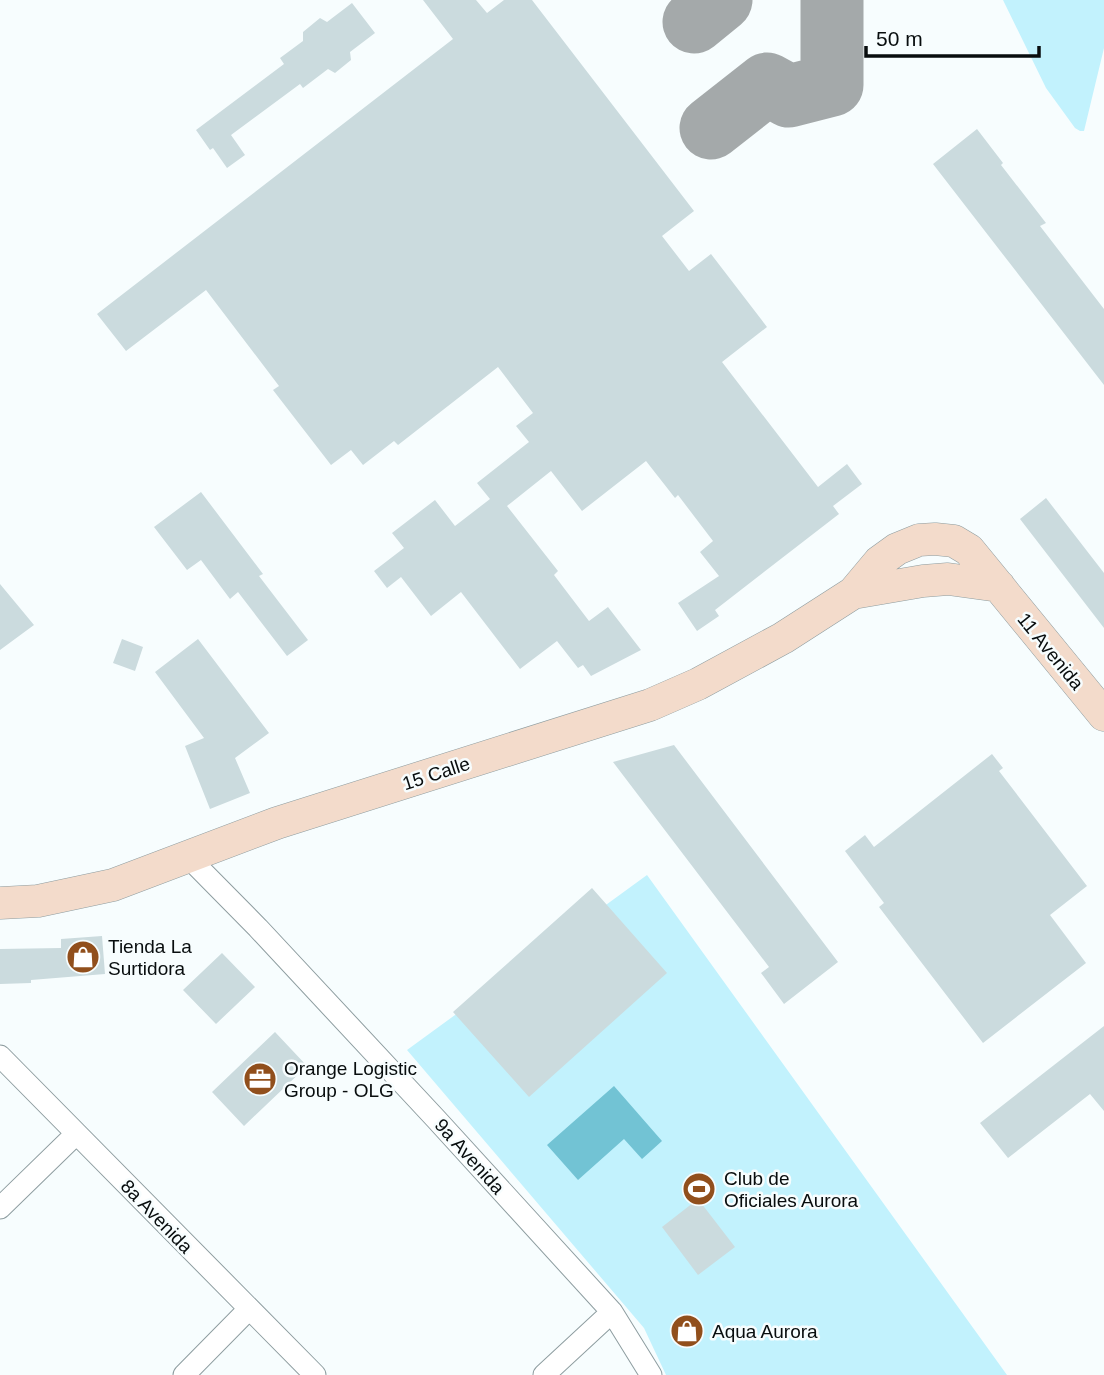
<svg xmlns="http://www.w3.org/2000/svg" width="1104" height="1375" font-family="Arial,sans-serif">
	<rect width="100%" height="100%" fill="#f7fdfe"/>
	<path fill="#c2f2fd" d="M1003 0H1104V48L1084 131H1080L1075 128 1046 88Z
		M647 875 1007 1375H666L644 1328 407 1050Z"/>
	<path fill="#72c3d4" d="M614 1086 662 1141 642 1159 624 1139 578 1180 547 1145Z"/>
	<g fill="none" stroke-linecap="round" stroke-linejoin="round">
		<path stroke="#a4a9aa" stroke-width="63" d="M694 22 721 0
			M711 128 767 84 789 96 832 85V0"/>
	</g>
	<path fill="#cbdbde" d="M423 0H476L487 13 504 0H532L694 211 662 236 689 271 711 254 767 327 722 362 818 487 847 464 862 484 833 506 839 514 715 610 719 616 697 631 678 603 719 576 700 552 713 541 678 495 675 498 646 461 582 511 551 471 507 506 558 571 554 575 589 621 608 607 641 650 591 676 583 665 578 668 557 641 520 669 461 592 431 616 401 577 387 588 374 571 404 548 392 533 435 500 455 526 490 499 477 483 529 442 516 426 533 413 498 367 398 445 394 441 363 465 351 450 331 465 273 390 279 386 206 290 126 351 97 314 453 39Z
		M352 3 375 33 350 52 351 60 335 73 328 69 303 88 300 84 231 135 245 155 227 168 213 148 210 150 196 130 284 64 280 58 303 41V32L320 18 327 22Z
		M977 129 1003 163 1001 165 1046 223 1040 226 1104 309V385L933 164Z
		M201 492 263 574 259 576 308 640 287 656 238 592 230 599 201 560 187 570 154 527Z
		M1046 498 1104 573V628L1020 519Z
		M0 584 34 625 0 650Z
		M122 639 143 647 135 671 113 663Z
		M198 639 269 733 235 758 250 793 210 809 185 746 204 738 155 672Z
		M674 745 838 962 784 1004 761 973 769 967 613 762Z
		M992 754 1003 768 999 771 1087 886 1050 915 1086 963 983 1043 879 907 884 903 845 851 865 835 874 847Z
		M592 888 667 973 529 1097 453 1012Z
		M102 936 105 974 31 980V983L0 984V949L61 948V939Z
		M222 953 255 987 216 1024 183 990Z
		M1104 1026V1111L1090 1094 1008 1158 980 1123Z
		M275 1032 307 1066 244 1126 212 1092Z
		M698 1199 735 1247 698 1275 662 1227Z"/>
	<g fill="none" stroke-linecap="round" stroke-linejoin="round">
		<defs>
			<path id="minor" d="M188 857 258 928 436 1119 612 1312 651 1375
				M0 1056 315 1375
				M0 1208 76 1134
				M184 1375 249 1309
				M544 1375 612 1312"/>
			<path id="secondary" d="M853 593 923 581 948 579 999 586
				M0 903 38 901 113 885 277 823 650 705 698 684 783 638 853 593 879 562 897 549 919 540 935 539 954 541 969 550 1104 715"/>
		</defs>
		<use href="#minor" stroke="#8e9da0" stroke-width="23"/>
		<use href="#secondary" stroke="#8e9da0" stroke-width="33"/>
		<use href="#minor" stroke="#fff" stroke-width="21"/>
		<use href="#secondary" stroke="#f3dbcb" stroke-width="32"/>
	</g>
	<defs>
		<symbol id="shop-disc" viewBox="-11 -11 22 22"><circle r="9.5" fill="#914f1c" stroke="#f7fdfe"/><path d="M-5-2.5h2.3a2.7 3.5 0 0 1 5.4 0H5L5.5 6h-11ZM-1.5-2.5h3a1.5 2.3 0 0 0-3 0Z" fill="#fff"/></symbol>
		<symbol id="office-disc" viewBox="-11 -11 22 22"><circle r="9.5" fill="#914f1c" stroke="#f7fdfe"/><path d="M-6-3h4V-5.5h4V-3h4V5H-6ZM-1-4.5V-3h2v-1.5ZM-6 0V1H6V0Z" fill="#fff"/></symbol>
		<symbol id="stadium-disc" viewBox="-11 -11 22 22"><circle r="9.5" fill="#914f1c" stroke="#f7fdfe"/><path d="M0-5a6.5 5 0 1 0 0 10a6.5 5 0 1 0 0-10ZM-3.5-1.8h7v3.6h-7Z" fill="#fff"/></symbol>
	</defs>
	<g fill-rule="evenodd">
		<use href="#shop-disc" x="64" y="938" width="38" height="38"/>
		<use href="#office-disc" x="241" y="1060" width="38" height="38"/>
		<use href="#stadium-disc" x="680" y="1170" width="38" height="38"/>
		<use href="#shop-disc" x="668" y="1312" width="38" height="38"/>
	</g>
	<g text-anchor="middle" stroke-width="5" stroke-linejoin="round" paint-order="stroke">
		<g font-size="19" fill="#080d0e" stroke="#f7fdfe">
			<text transform="translate(1051 651) rotate(51)" y="7">11 Avenida</text>
			<text transform="translate(436 773) rotate(-18)" y="7">15 Calle</text>
			<text transform="translate(470 1156) rotate(48)" y="7">9a Avenida</text>
			<text transform="translate(157 1216) rotate(46)" y="7">8a Avenida</text>
		</g>
		<g font-size="19" fill="#080d0e" stroke="#f7fdfe" text-anchor="start">
			<text x="108" y="953">Tienda La<tspan x="108" dy="22">Surtidora</tspan></text>
			<text x="284" y="1075">Orange Logistic<tspan x="284" dy="22">Group - OLG</tspan></text>
			<text x="724" y="1185">Club de<tspan x="724" dy="22">Oficiales Aurora</tspan></text>
			<text x="712" y="1338">Aqua Aurora</text>
		</g>
	</g>
	<path d="M866 46v10h173v-10" fill="none" stroke="#080d0e" stroke-width="3.5"/>
	<text x="876" y="46" font-size="21" fill="#080d0e" stroke="#f7fdfe" stroke-width="5" paint-order="stroke">50 m</text>
</svg>
